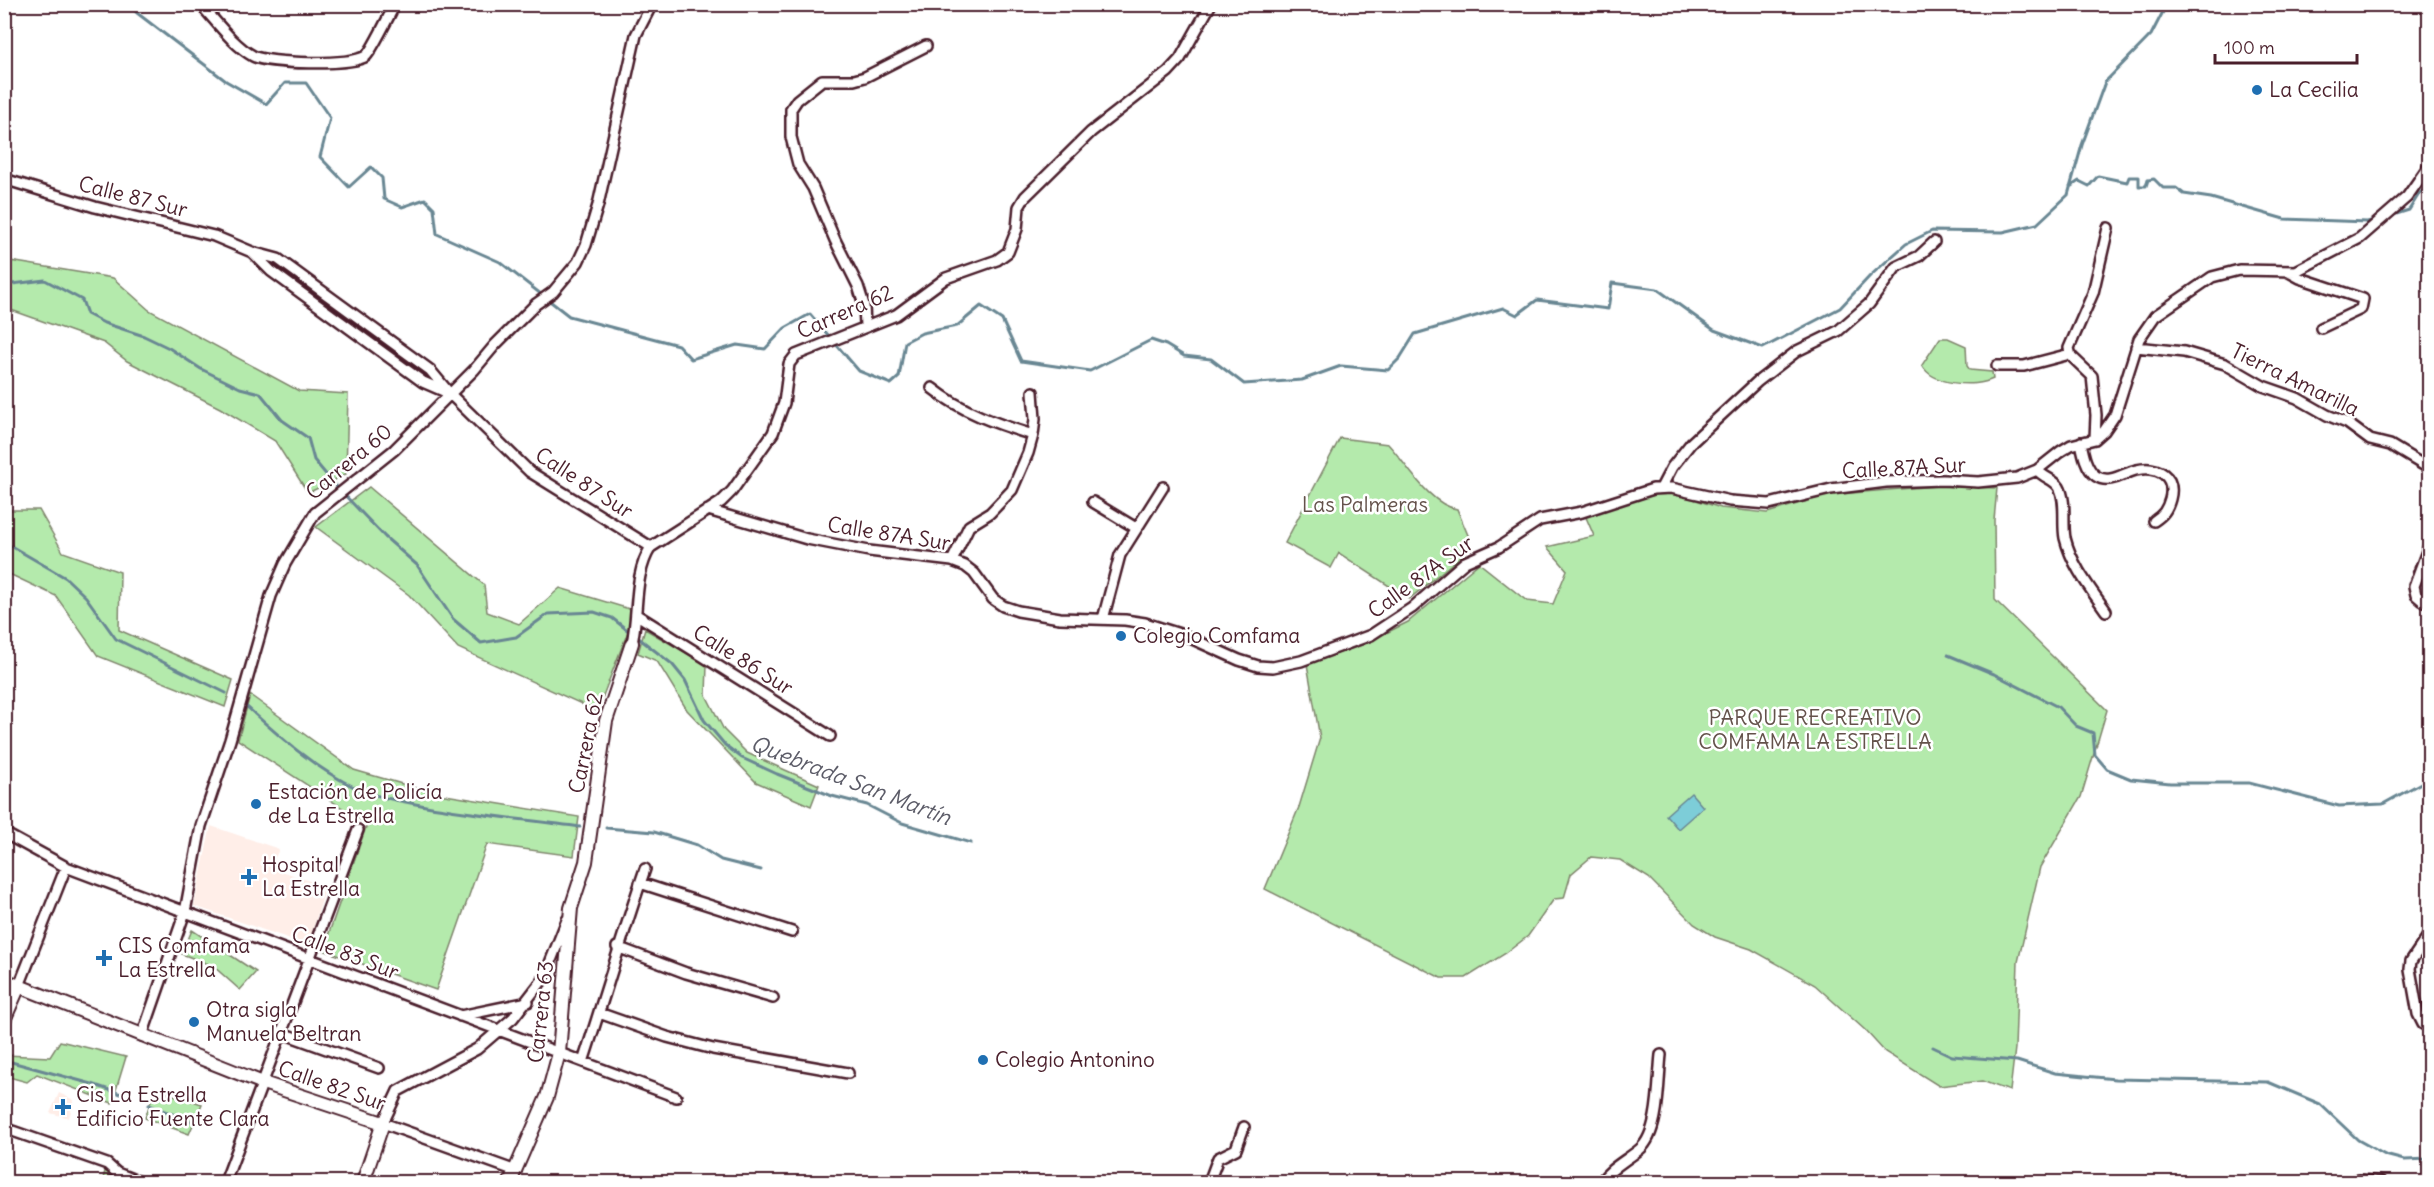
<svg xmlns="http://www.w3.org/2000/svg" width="2434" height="1187" font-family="Delius,sans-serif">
	<rect width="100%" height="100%" fill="#fff"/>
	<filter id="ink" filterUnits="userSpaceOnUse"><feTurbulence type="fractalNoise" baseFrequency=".0167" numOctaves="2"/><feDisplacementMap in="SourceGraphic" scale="12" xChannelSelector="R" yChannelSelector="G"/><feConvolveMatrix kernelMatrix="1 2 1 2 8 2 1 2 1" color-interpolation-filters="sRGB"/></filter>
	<g filter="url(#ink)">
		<path fill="#ffeee8" d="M211 826 279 849 271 867 326 887 308 945 194 906Z
			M59 1093 74 1100 69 1118 50 1113Z"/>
		<path fill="#b4eaac" stroke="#7f846c" stroke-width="1.5" d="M4 260 113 278 149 310 299 391 348 394 346 474 308 493 275 441 220 408 127 361 104 343 14 311 5 310Z
			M1940 338H1948L1966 346 1967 366 1970 370 1992 372 1993 379C1975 388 1932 385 1922 365Z
			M1340 438 1388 444C1406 463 1429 505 1457 509L1470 540 1461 545 1466 552 1409 599 1339 553 1331 568 1285 543Z
			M1936 486 1997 488 1994 520 1995 600 2107 710 2081 797 2040 867 2018 962 2015 1048 2010 1091 1982 1081 1939 1086 1885 1052 1865 1030 1815 985 1751 949 1715 937 1694 924 1649 878 1620 860 1591 857 1571 874 1564 898 1554 899 1528 936 1506 953 1466 978H1441L1265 889 1299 807 1320 738 1307 664 1362 645 1408 622 1479 563 1527 601 1553 604 1567 570 1547 547 1594 536 1585 515 1668 491 1721 508 1767 513 1828 495Z
			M369 487 484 585 487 612 519 624 560 588 636 611 597 711 458 648 409 595 316 527Z
			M5 510H39L63 552 120 572 119 630 233 680 225 707 98 656 56 596 5 572Z
			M645 629 707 665 706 695 724 730 747 753 819 785 811 806 756 782 687 710 657 661 638 653Z
			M250 695 354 770 433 793 579 817 574 856 487 844 436 990 323 950 367 824 238 740Z
			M192 930 256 972 240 990 213 966 182 954Z
			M60 1041 126 1057 112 1103 37 1074 27 1082 5 1076V1055L50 1057Z
			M155 1089 202 1104 189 1134 145 1118Z
			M107 1164 140 1182H102Z"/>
		<path fill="#7dcdd8" stroke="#698793" stroke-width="1.5" d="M1691 793 1703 807 1678 829 1666 815Z"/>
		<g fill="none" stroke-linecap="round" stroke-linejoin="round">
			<path stroke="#698793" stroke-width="3" d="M129 4 137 13 226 81 266 104 285 83H306L330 118 320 157 349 187 371 167 382 178 384 199 402 207 425 199 434 208 437 234 500 262 569 316 678 345 691 359 737 345 765 349 785 328 810 314 859 371 891 384 899 377 905 342 922 333 957 326 981 306 1002 320 1021 361 1090 371 1151 340 1166 345 1184 356 1211 359 1244 384 1302 380 1341 366 1388 370 1400 358 1415 334 1503 308 1517 315 1537 300 1608 309 1612 283 1657 289 1714 330 1763 348 1840 308 1870 276 1906 244 1932 231 2003 232 2037 224 2068 195 2082 145 2105 82 2151 35 2167 4
				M2070 187 2079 181 2089 186 2098 176 2127 182 2129 177H2139V186H2146L2148 180 2154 179 2163 188H2176L2184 194 2211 198 2284 219 2367 222 2375 220
				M2390 216 2409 210 2419 194 2430 185
				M4 285 45 280 82 300 87 314 104 323 144 336 169 348 201 369 240 388 260 393 282 420 308 438 314 460 334 484 385 537 417 565 453 619 481 643 516 637 548 614 594 612 612 618 631 633
				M4 542 66 578 86 597 116 639 226 693
				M636 636 672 664 685 680 704 720 725 745 742 758 777 774 832 796 867 805 902 823 971 843
				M1948 655 1994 674 2058 707 2076 726 2093 733 2095 755 2107 769 2131 779 2170 783H2249L2339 806 2383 804 2430 778
				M246 706C280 737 314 768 356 788 378 798 402 801 426 806 477 815 529 820 580 827
				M606 828 654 832 697 845 721 860 761 870
				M1933 1047 1952 1056 2017 1061 2055 1073 2115 1079 2268 1082 2320 1104 2358 1140 2385 1155 2404 1160 2430 1159
				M4 1060 92 1084 121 1094
				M149 1105 190 1121"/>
			<defs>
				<path id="minor" d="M200 4C216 21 233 45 253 56 268 64 352 66 366 56 371 52 390 14 395 4
					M4 179 95 207 214 236 252 252 278 259 430 370 450 394 530 472 651 547
					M253 253 271 271 423 382 446 392
					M2289 272 2300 278 2363 299 2361 309 2321 328
					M865 326 864 305 858 286 835 240 813 188 798 164 791 137V109L797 100 822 80H854L865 77 926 46
					M2136 347 2184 352 2225 364 2263 386 2297 398 2327 415 2347 423 2370 440 2390 445 2430 469
					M1997 366H2024L2070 354
					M932 388C962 412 997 424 1033 435
					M2095 439 2096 415 2092 376 2071 356 2069 348 2093 293 2108 228
					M2081 442C2083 453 2086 469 2096 476 2109 485 2124 473 2136 470 2158 465 2176 476 2170 499 2167 510 2163 515 2154 521
					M2037 470C2044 478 2054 479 2059 487 2067 501 2062 523 2065 538 2072 566 2090 588 2106 611
					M1661 488 1672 467 1691 443 1757 382 1797 351 1838 331 1869 304 1896 267 1919 256 1934 242
					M1093 502 1136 528
					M708 510 807 539 869 551 952 561 965 566 974 573 993 599 1003 606 1018 611 1060 618 1125 620 1145 623 1186 636 1239 660 1258 666 1273 667 1301 661 1371 635 1412 608 1465 562 1499 547 1540 520 1582 512 1653 489 1671 488 1730 501 1769 504 1831 489 1886 482 1943 480 1978 482 2017 478 2037 470 2061 451 2071 445 2095 439 2104 431 2115 415 2139 339 2155 316 2212 277 2239 270 2296 271 2360 238 2407 197 2430 164
					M2430 543 2414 586 2416 595 2423 601 2430 600
					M952 561 969 526 990 513 1012 490 1028 453 1033 435 1035 419 1033 392
					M637 615 830 736
					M1103 619 1120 555 1163 487
					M632 643C639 612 633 575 651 547L721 502 732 491 773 433 784 403 789 364 796 355 896 315 946 278 997 260 1008 252 1017 229 1019 207 1025 197 1091 132 1168 72 1180 59 1211 4
					M4 833 66 867 676 1097
					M640 883 792 932
					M2430 933 2411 961 2410 969 2418 1014 2423 1024 2430 1027
					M617 947 686 973 773 998
					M19 986 66 867
					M599 1013 667 1037 713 1049 848 1073
					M460 1016 528 1002
					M282 1033 379 1068
					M142 1036 185 912 201 826 230 740 271 596 285 564 315 513 394 450 474 370 495 345 536 304 553 292 578 262 586 245 598 205 636 35 652 4
					M583 1062C604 998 623 933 645 869
					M4 1128 107 1164 117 1173 140 1182
					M516 1171 383 1123 398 1091 477 1049 513 1018 544 978 567 920
					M225 1182 358 830
					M1209 1182 1218 1158 1236 1149 1244 1127
					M1601 1182C1610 1168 1627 1160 1640 1149 1660 1132 1658 1080 1661 1055
					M2347 1182 2360 1180 2381 1182"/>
				<path id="tertiary" d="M4 980 263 1083 383 1123 363 1182
					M4 1020 19 986
					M510 1182 547 1097 559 1053 571 908 586 862 606 721 632 643"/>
			</defs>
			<use href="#minor" stroke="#4a1f2b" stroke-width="14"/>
			<use href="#tertiary" stroke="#4a1f2b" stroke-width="16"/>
			<use href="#minor" stroke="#fff" stroke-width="9"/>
			<use href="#tertiary" stroke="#fff" stroke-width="12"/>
		</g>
	</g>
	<g fill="#1f6fb2" stroke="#fff" stroke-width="2">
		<circle cx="2257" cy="90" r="6"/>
		<circle cx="1121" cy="636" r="6"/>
		<circle cx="256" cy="804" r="6"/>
		<path d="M246 868h6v6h6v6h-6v6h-6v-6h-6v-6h6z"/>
		<path d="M101 949h6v6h6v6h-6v6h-6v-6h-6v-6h6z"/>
		<circle cx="194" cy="1022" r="6"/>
		<circle cx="983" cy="1060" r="6"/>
		<path d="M60 1098h6v6h6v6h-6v6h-6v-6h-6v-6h6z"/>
	</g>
	<g text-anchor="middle" stroke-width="5" stroke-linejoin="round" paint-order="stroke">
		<g font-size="21" fill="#4a1f2b" stroke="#fff" text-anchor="start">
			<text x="2269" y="97">La Cecilia</text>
			<text x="1133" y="643">Colegio Comfama</text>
			<text x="268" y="799">Estación de Policía<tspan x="268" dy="24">de La Estrella</tspan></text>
			<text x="262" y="872">Hospital<tspan x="262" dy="24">La Estrella</tspan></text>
			<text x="118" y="953">CIS Comfama<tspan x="118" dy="24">La Estrella</tspan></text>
			<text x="206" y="1017">Otra sigla<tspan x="206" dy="24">Manuela Beltran</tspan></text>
			<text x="995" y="1067">Colegio Antonino</text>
			<text x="76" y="1102">Cis La Estrella<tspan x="76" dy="24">Edificio Fuente Clara</tspan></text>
		</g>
		<g font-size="21" fill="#4a1f2b" stroke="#fff">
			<text transform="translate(133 197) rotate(14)" y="7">Calle 87 Sur</text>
			<text transform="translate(845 312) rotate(-24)" y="7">Carrera 62</text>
			<text transform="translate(2295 380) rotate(26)" y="7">Tierra Amarilla</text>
			<text transform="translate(349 462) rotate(-40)" y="7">Carrera 60</text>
			<text transform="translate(1904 468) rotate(-3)" y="7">Calle 87A Sur</text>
			<text transform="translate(584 483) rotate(33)" y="7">Calle 87 Sur</text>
			<text transform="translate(889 534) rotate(9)" y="7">Calle 87A Sur</text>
			<text transform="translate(1421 577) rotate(-36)" y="7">Calle 87A Sur</text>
			<text transform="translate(743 660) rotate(32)" y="7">Calle 86 Sur</text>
			<text transform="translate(586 743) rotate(-79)" y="7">Carrera 62</text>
			<text transform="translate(345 953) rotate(21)" y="7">Calle 83 Sur</text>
			<text transform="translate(541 1012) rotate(-84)" y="7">Carrera 63</text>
			<text transform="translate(332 1086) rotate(19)" y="7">Calle 82 Sur</text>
		</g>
		<g font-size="21" fill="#64524b" stroke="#fff">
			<text x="1365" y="512">Las Palmeras</text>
			<text x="1815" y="725">PARQUE RECREATIVO<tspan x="1815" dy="24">COMFAMA LA ESTRELLA</tspan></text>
		</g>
		<g font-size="22" font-style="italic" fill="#5c5c68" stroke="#fff">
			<text transform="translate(851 780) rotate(21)" y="8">Quebrada San Martín</text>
		</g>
	</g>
	<rect width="2434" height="1187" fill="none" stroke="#fff" stroke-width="24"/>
	<rect x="12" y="12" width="2410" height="1163" fill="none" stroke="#4a1f2b" stroke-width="2" filter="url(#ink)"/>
	<path d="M2215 54v9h142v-9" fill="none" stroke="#4a1f2b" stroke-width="3"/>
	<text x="2224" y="54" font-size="18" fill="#4a1f2b" stroke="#ffffff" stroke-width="4.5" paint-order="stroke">100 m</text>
</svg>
